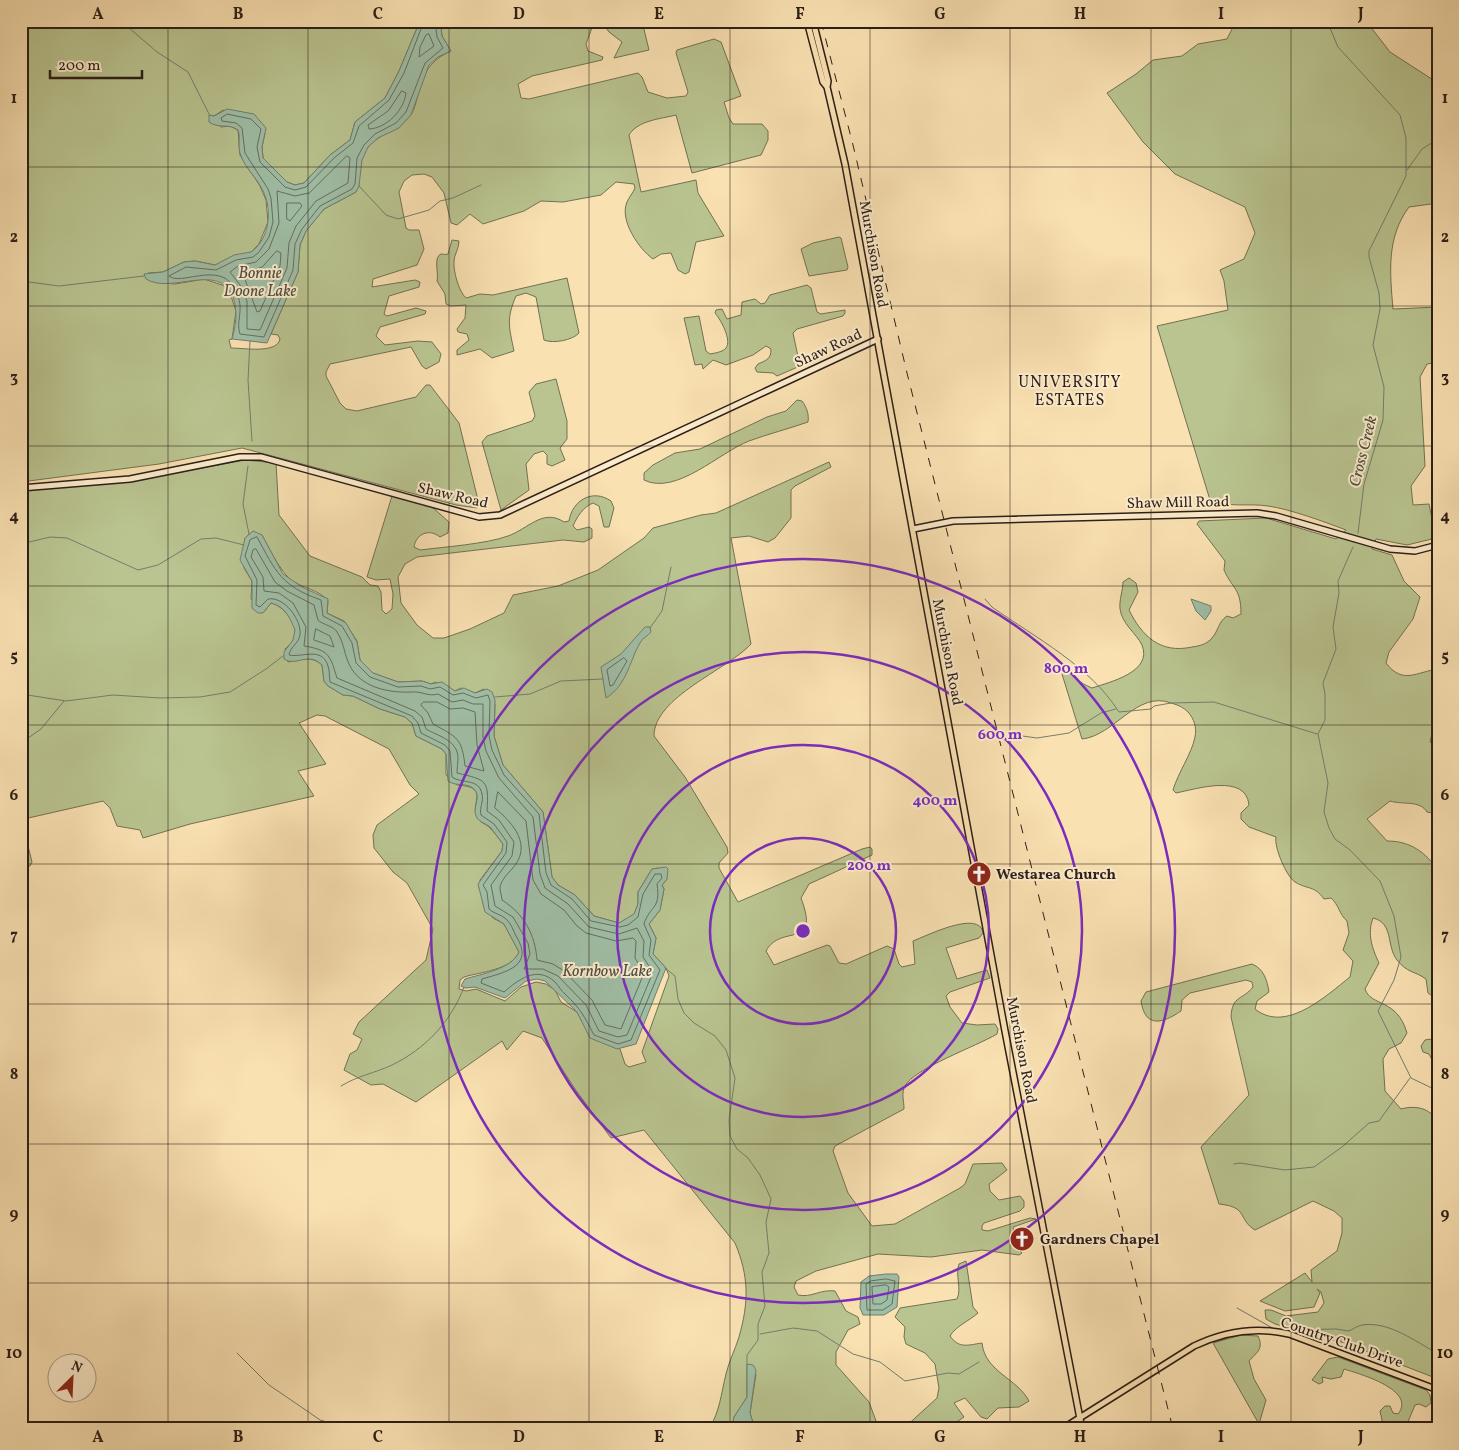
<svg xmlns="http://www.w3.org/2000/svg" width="1459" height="1450" font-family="Vollkorn,serif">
	<rect width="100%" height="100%" fill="#fae1b2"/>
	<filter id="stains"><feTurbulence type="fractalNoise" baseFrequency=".004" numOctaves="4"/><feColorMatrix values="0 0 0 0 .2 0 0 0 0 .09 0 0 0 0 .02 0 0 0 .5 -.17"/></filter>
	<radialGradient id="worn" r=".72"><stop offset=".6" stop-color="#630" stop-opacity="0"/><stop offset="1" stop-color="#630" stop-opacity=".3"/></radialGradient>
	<path fill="#b9c490" stroke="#727154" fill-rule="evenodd" d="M21 21H420L399 71 385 98 355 122 350 140 330 155 304 183 295 185 287 182 263 158 262 147 265 133 223 110 214 116 209 115 221 127 230 126 238 130 240 155 260 186 266 200 268 222 259 244 251 252 215 265 195 261 184 262 163 272 148 273 156 282 175 284 204 279 228 287 236 311 232 339 229 340 231 348C244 348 277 354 280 339L278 335 271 334 298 272 300 245 306 231 324 209 356 192C359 179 358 163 365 151 376 134 398 131 410 116 415 109 416 102 418 94 423 72 431 60 451 51L442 36 440 21H642L649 50 614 58 622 42 609 32 604 25 597 23 593 25 586 44 588 51 603 57 602 60 532 76 518 84 521 98 529 99 638 73 642 77 648 92 667 98 686 96 688 92 676 53 677 50 714 39 721 42 741 96 724 102 729 118 733 124H762L768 131V140L761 155 692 173 676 115C661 119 638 120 629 135L641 192 696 180 698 193 724 236 696 242 689 272 685 274 678 270 671 253 661 254 653 259C639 249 619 220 627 202 629 197 633 193 635 188L634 184 616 182 601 195 563 202 541 201 524 211 483 224 470 214 457 225 451 223 444 193 432 177 424 174 412 175 404 181 399 192 406 228 409 230H419L424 249 417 265 373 279 372 287 415 280 420 282 419 287 389 296 384 314 387 316 416 308 426 311 425 314 380 327 376 336 385 345 418 341 432 342 441 354 439 362 426 369 422 366 411 347 330 364 326 372V376L340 403 346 409 357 411 416 397 426 385H430L459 423 479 504 477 508 456 505 242 448 159 464 21 482Z
		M1236 21H1366L1390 52 1438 83V203L1409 207C1386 238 1390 273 1393 309L1438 307V344L1435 348 1438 350V362L1427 364 1420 377 1425 466 1411 486 1413 505 1429 504 1436 538 1407 545 1376 539 1372 549 1392 555 1404 581 1420 597 1413 619 1389 652 1386 663C1403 685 1416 672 1438 669V729L1432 734 1430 742 1438 750V814L1427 812C1420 800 1403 805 1390 801L1367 819 1387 841C1410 841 1426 852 1438 871V1000L1428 993 1426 979C1415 971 1407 973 1397 960 1386 946 1394 923 1373 918 1367 934 1372 948 1379 963L1365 989C1371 1007 1397 998 1407 1033L1401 1043 1389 1049 1383 1059 1385 1091 1401 1109C1416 1105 1429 1108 1438 1121V1379L1345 1343 1275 1324 1266 1319 1265 1310H1271L1286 1316 1318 1312 1324 1303 1321 1292 1317 1289 1320 1293 1314 1307 1285 1311 1260 1301 1305 1273 1312 1282 1311 1270 1337 1251 1342 1233V1218L1334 1211 1313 1201 1255 1230C1237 1219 1249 1207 1219 1204L1201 1147 1249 1095 1231 1017C1232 995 1243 1000 1253 987L1252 982 1246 980 1190 993 1182 1000 1181 1011C1162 1024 1145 1028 1141 1001L1146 992 1252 964C1264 969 1267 980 1269 992L1257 1001 1255 1009C1286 1034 1327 995 1350 977L1353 961 1343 950 1349 933 1347 921C1339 914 1339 905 1331 898L1324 899C1314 885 1308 890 1295 882 1286 876 1274 847 1276 837L1249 827 1241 819V813L1249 805C1246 773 1196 789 1176 793L1173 790C1178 773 1192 753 1195 737 1197 727 1194 719 1188 712 1183 707 1178 705 1171 703 1137 690 1114 736 1082 739L1062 674 1065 666C1072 677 1080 683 1092 688 1110 682 1153 672 1142 645 1136 633 1122 624 1120 609 1119 600 1123 590 1123 582L1129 578 1136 583 1138 592 1129 610C1142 636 1160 654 1192 647 1200 646 1207 644 1212 638 1219 630 1218 622 1227 616L1233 618 1241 614C1241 588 1233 590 1224 570L1225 561 1197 524 1199 521 1266 518 1336 539 1346 530C1325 522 1290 509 1268 506 1249 503 1228 508 1210 500L1157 326 1228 310 1224 281 1220 270 1244 259 1255 233 1245 207 1175 174 1143 142 1107 93 1136 74 1153 60 1182 56 1198 44 1227 39Z
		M839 237 841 238 848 267 847 270 809 276 801 249 813 243Z
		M452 240 459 241C459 249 454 255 454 261 453 271 459 292 466 298L480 294 493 295 567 278 579 333C573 340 553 344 544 340L536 297 526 293 516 296C506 319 509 327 514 351L492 358 480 349 457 355V350L469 340 467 334 458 332 457 329 465 318 466 305 451 306 446 304 445 294 437 281C439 274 433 257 441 254 443 254 446 255 448 254Z
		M807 285 811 288 817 312 821 314 845 310V313L843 316 797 329 793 333 800 366 777 376 773 373 757 372 755 368 758 364C767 360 771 359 771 349L766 346 753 355 726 365 713 360 703 369 702 364 695 365 684 318 699 316 706 351 710 354C715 353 723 352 726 348 732 340 721 320 715 313L716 310 722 309 727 319 741 315 742 302 755 299 761 304 765 303 770 295Z
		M556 379 567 421V439L560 448 565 460 552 466 547 464V455L543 451 534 454 526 464 529 490 501 510 482 442 487 436 532 421 535 416 529 392 536 384Z
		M797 400 802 401C807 408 809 414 808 422 788 429 768 434 749 441 720 452 676 496 644 480V473L653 465 675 453 700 449 767 417 786 411Z
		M245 460 276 463 279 515 310 556 362 577 370 585 378 586 381 592 382 610 386 614 392 609 393 594 390 579 376 580 367 577 392 496 431 506 449 522 448 533 440 537C429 528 416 534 414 547L420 550C444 547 486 544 508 536 528 529 543 508 564 522L569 521C572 501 592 488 611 501L614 508 609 527H604L599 506 593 503C583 507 577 517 573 526L577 530 589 527 592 529V538L584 542 563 540 417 557 405 564 398 577 401 603 417 625 433 638H444L470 629 504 613 513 595 558 586 598 570 644 538 653 528 701 515 716 513 829 462 831 467 795 486 791 490V518L775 538 768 542 749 536 731 538 751 644C727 670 654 697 654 736L685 777 727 847 728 853 719 863V868L738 902 862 849 870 847 872 849V855L809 884 801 898C821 951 781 923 766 951L774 965 827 945 830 946 839 963 846 964 887 946 894 949 899 964 902 967 915 964 913 941C926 936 980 909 983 933L979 938 946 948 957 979 987 970 990 978 950 992 946 996 950 1007 962 1023 977 1025 995 1024 998 1029 997 1034C977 1046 913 1069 905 1086 901 1094 904 1100 904 1109L835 1146 833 1151 848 1193 872 1226 895 1224 960 1188 965 1184 973 1164 1002 1163 1007 1170 989 1184 990 1191 999 1200 1020 1196 1024 1201V1207L1020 1211 984 1223 982 1226V1230L988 1231 1030 1218 1036 1219 1013 1227 1017 1247 1022 1253 1019 1255 982 1250 931 1257 878 1254 816 1271 796 1281 794 1287 798 1295C812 1298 820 1289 835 1291L846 1311 858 1317 860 1324 848 1330 836 1352V1365L869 1402 879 1429H755L750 1413 756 1374 747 1364V1397L734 1417 732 1429H709C720 1411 721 1394 726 1374 729 1361 735 1350 739 1337 749 1302 749 1276 735 1243L644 1130 611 1138 575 1089 542 1038 523 1031 507 1050 502 1041 416 1102 383 1084 371 1085 344 1070 350 1054 357 1050 362 1039 353 1034 359 1022 426 960 433 929 407 883 393 872 374 848 373 835 377 825 419 794 410 785 389 749 325 716 317 715 299 723 326 764 298 771 314 796 190 824 143 838 140 830 117 826 110 808 103 801 24 819 23 826 32 862 30 866 21 868V491L132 481ZM249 534 262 535C268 547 281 572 291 580 302 588 320 590 328 601L327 613 344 621 357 641 360 660 373 673 398 682 422 681 431 684 435 682 455 691 461 688 475 693 484 689 495 704 494 736 503 765 543 812 552 877 558 885 575 895 594 916 619 923 634 915 638 904V892L652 869 658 868 666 873 667 879 662 885 664 889 660 910 649 924 656 938 653 954 666 968 669 976 642 1052 646 1062 629 1067 625 1064 620 1049 582 1021 577 1012 561 1002 555 990 546 984 536 982 521 987 505 1001 476 989 466 991 459 989 460 980 464 977C480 972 512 970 519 952L504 924 493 918 483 904 482 893 479 888 480 880 502 851 503 844C499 839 495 833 490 828 488 825 483 824 480 821 465 806 494 787 457 785L446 775V754L442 749 416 736 412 723 405 717 380 709 353 696 343 695 328 686 324 681 322 665C311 655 301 660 288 662L285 649C289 645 294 641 295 636 298 623 282 605 271 603L264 612 251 599 252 581 244 568 245 538Z
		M1430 1039 1438 1047V1071L1429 1054 1423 1052 1421 1046 1425 1040Z
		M966 1261 973 1307 978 1313C969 1321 956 1326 950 1336 959 1349 968 1345 982 1343 985 1372 1017 1378 1029 1401L1019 1407 998 1408 987 1419 981 1417 965 1398 954 1403 964 1417 946 1429H903L937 1398 939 1388 935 1364 925 1353 906 1344 904 1337 905 1327 895 1317 900 1308 957 1299C962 1288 955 1276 959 1264Z
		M1241 1335 1258 1336C1264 1349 1257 1352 1249 1361L1254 1379 1266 1400 1259 1424 1213 1343Z
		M1338 1357 1426 1390 1430 1395 1431 1403 1426 1407 1419 1404 1415 1405 1405 1429H1384L1380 1411 1385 1406H1390L1393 1413 1398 1414C1417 1390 1360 1374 1344 1369L1341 1377 1331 1379 1322 1377 1323 1382 1319 1384 1312 1380 1328 1359Z"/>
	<path fill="#9fbea6" stroke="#717e6d" d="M420 21H440L442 36 451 51 438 57 429 65 411 115 399 128 378 138 368 147 362 160 359 186 356 192 324 209 306 231 300 245 298 272 267 343 232 339C236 325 238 311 233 297 218 261 172 295 146 279L144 274 163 272 184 262 195 261 215 265 234 255 251 252C270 239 273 208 262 189 256 177 246 169 241 156 237 147 241 138 238 130 229 123 218 129 209 122V115L214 116 227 109 254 114 266 128 262 147 263 158 287 182 295 185 304 183 330 155 350 140 355 122 385 98 399 71Z
		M253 531 262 535 283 574 302 587 328 599 327 613 346 623 357 642 360 660 373 673 398 682 422 681 431 684 442 682 455 691 464 688 475 693 487 689 492 692 495 700 494 736 503 765 543 812 552 877 558 885 575 895 594 916 619 923 634 914 638 904V892L652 869 666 867 668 869 667 879 662 885 664 889 660 910 649 924 656 938 653 954 666 968 636 1044 617 1049 590 1038 577 1012 545 981 537 979 526 981 505 998 475 987 465 988 461 986 465 979C481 974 512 969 519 952L504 924 485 912 478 884 502 851 503 844C499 839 495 833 491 828 486 823 478 822 476 816 472 807 482 797 474 789 467 782 456 787 448 781L446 754 442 749 416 736 412 723 405 717 380 709 353 696 343 695 328 686 324 681 322 665C308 651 297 667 284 659V652L293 640 295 630C290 618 285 606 271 603L263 613H258L252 608V581L240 560 245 538Z
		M1191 599 1211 606V611L1205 620 1196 611Z
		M645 627H650L651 632C648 636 642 638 640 643 629 662 627 685 606 698L601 667 621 654Z
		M886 1274H897L899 1277 897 1307 884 1315H863L860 1308 861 1282 869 1276Z
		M747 1364 753 1365 756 1370 750 1413 755 1429H732L734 1417 747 1397Z"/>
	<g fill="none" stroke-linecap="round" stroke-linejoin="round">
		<path stroke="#666e5e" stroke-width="1" d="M424 21 404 73 389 100 359 126 353 143 334 158 306 187 295 190 285 187 260 162 257 147 261 129 251 119 227 114 221 118 222 121 236 123 242 128 245 153 268 189 271 198 273 222 269 237 259 252 253 257 236 260 216 270 186 267 169 276C180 286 218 262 233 286 247 308 235 319 240 334L264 337 293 270 295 244 302 229 320 206 352 189 355 184 357 158 364 145 375 134 396 123 406 112 425 63 443 48 437 37 435 21
			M429 34 434 46 419 57 420 47 426 35Z
			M402 91 406 93C404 110 387 128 369 129L368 125 388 111Z
			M347 156 350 158 348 183 316 201 296 226 289 243 287 268 260 330 247 329V301L240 285 230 272 238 266 256 262 269 249 279 223 277 191 295 196 309 193Z
			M287 203H300L302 206 290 221 287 219Z
			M277 251 281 253 280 266 260 311 257 312 243 274 262 267Z
			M257 537C276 572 281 586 321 600L323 616 342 626 352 643 356 663 370 677 398 687 421 686 430 689 440 687 453 695 463 693 476 698 488 695 490 701 489 736 492 750 504 775 539 814 546 873 551 885 572 899 591 921 620 927 628 925 638 917 643 894 655 874H661L662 878 657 884C661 910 650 905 644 924L651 940 649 955 660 970 631 1040 618 1044 594 1035C584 1016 581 1009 565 994 561 991 559 986 555 982 537 965 518 980 504 992L481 983 482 979C506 972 535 966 516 936 513 930 511 923 506 919 501 914 494 914 489 909L487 892 483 885 506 853 507 842 494 824 481 815C479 808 484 801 482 794 479 778 462 784 452 777L450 751 445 745 421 733 418 723 412 716 330 682C329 677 330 671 328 666 322 646 302 658 289 655 290 647 299 643 300 635 302 620 284 596 268 599L260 607 256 605 257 580 245 556 250 540Z
			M256 549 275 582 287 591 314 605 318 620C323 625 334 626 337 632 344 643 344 653 349 664 360 688 389 693 412 692 422 691 428 697 438 694L452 702 463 700 473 704H483V737L486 751 499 778 533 817 540 874 545 888 568 904 589 927 619 934 637 928 644 941 643 957 653 972 627 1035 618 1037 599 1031 586 1005 558 976 543 969H524L530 954 528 943 513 917 495 906 491 885 512 856 514 842 499 820 487 811C489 780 487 780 457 773 457 768 458 763 458 757 457 740 438 736 426 729L422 717 415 711 337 678C330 656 330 650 304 646L306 627 293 603 279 593 264 591 263 577 251 557 253 550Z
			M316 629 330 636 334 647 314 640Z
			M624 658 627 661 613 685 610 686 607 670Z
			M424 702H437L450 709 463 708 475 712 477 745 484 771 465 766C462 738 457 737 433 724L428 713 421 705Z
			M498 792 526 821 533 880 541 894 564 910 577 926 586 933 616 941 633 938 636 941 635 958 644 973 621 1029 605 1025 592 1000 564 971 553 964 537 960C535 934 524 914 502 900 502 896 500 892 500 888 500 882 507 874 512 869 533 846 514 824 495 808Z
			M886 1279 895 1281 892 1304 883 1310H867L866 1284 871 1281Z
			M886 1285 889 1287 887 1300 881 1304H873L872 1287Z"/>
		<path stroke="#717e6d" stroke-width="1" d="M121 21 157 52 188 72 209 114
			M1327 21 1338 47 1400 115 1406 138V176L1369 251V257L1379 293 1380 309 1373 345 1384 387 1383 420 1364 484 1358 533
			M1407 170 1422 149 1438 139
			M359 186 386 215 398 219 429 210 440 201 453 198 481 185
			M21 276 29 282 59 286 144 276
			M250 341 248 380 252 441
			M248 466 243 504 249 534
			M21 544 50 537 67 538 138 570 158 565 201 539 216 538 244 545
			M1353 547 1338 581 1339 593 1333 627 1336 649 1323 683 1325 694V720L1318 734 1328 783 1324 812 1329 828 1335 839 1350 850 1380 881 1394 916 1401 957 1394 980 1378 1011 1411 1078 1438 1091
			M985 599 992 607C1036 638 1090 666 1119 712L1151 709 1154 706 1171 703 1214 702 1317 734
			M650 628 662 611 671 567
			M21 694 66 701 113 695 160 698 200 697 230 692 266 669 283 656
			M495 697 530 694 561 681 603 679
			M1015 735 1037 738 1069 733 1101 713 1116 709
			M21 743 41 729 64 701
			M665 968 675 976 678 999 684 1013 694 1023 715 1036 726 1050 735 1078 729 1120 730 1136 737 1149 748 1158 760 1175 771 1199 766 1222 769 1253 762 1272 765 1306 758 1324V1340L747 1355V1364
			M341 1086C357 1076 375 1073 392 1065 425 1049 451 1022 464 987
			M1234 1164 1240 1163 1285 1170 1314 1167 1342 1147 1369 1123 1379 1121 1410 1078
			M1237 1308 1276 1330
			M1282 1330 1336 1329 1348 1331C1353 1330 1356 1326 1362 1325 1389 1321 1415 1341 1438 1354
			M760 1334 793 1328 817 1331 853 1354 880 1362 905 1381 948 1373 959 1374 979 1362
			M237 1353 269 1385 310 1413 320 1420 352 1429"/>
		<defs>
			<path id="secondary" d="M21 488 130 479 240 457H261L479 517 500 515 878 339
				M913 529 953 521 1257 513 1276 516 1390 549 1415 551 1438 545"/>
			<path id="primary" d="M807 21 823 82 827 87 845 164 1005 1031 1082 1429
				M813 21 828 81 827 87
				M1062 1429 1194 1346C1225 1331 1255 1326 1289 1334L1438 1390"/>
		</defs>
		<use href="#secondary" stroke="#2c1e17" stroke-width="8"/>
		<use href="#primary" stroke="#2c1e17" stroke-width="8"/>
		<use href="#secondary" stroke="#fceccd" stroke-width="5"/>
		<use href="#primary" stroke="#fae1b2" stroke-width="5"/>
		<path stroke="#2c1e17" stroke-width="1" stroke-dasharray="9 9" stroke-linecap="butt" d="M821 21 853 145 907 373 1173 1429"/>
	</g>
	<path fill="none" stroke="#2c1e17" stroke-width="1" stroke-opacity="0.55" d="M168 21V1429M308 21V1429M449 21V1429M589 21V1429M730 21V1429M870 21V1429M1010 21V1429M1151 21V1429M1291 21V1429M21 167H1438M21 306H1438M21 446H1438M21 586H1438M21 725H1438M21 864H1438M21 1004H1438M21 1144H1438M21 1283H1438"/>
	<g fill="none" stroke="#7b2cbf" stroke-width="2.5">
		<circle cx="803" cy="931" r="93"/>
		<circle cx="803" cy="931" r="186"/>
		<circle cx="803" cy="931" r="279"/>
		<circle cx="803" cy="931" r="372"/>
	</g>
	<defs>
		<symbol id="church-disc" viewBox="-11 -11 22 22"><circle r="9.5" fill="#8f2418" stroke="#fceccd"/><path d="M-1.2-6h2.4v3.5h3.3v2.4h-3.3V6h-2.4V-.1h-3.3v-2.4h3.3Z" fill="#fff"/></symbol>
	</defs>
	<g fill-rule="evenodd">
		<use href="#church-disc" x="965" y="860" width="28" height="28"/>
		<use href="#church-disc" x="1008" y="1225" width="28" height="28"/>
	</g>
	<g text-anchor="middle" stroke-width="4" stroke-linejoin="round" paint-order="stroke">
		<g font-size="15" fill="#2c1e17" stroke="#fceccd">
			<text transform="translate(874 254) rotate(80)" y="5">Murchison Road</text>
			<text transform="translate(828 348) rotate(-25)" y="5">Shaw Road</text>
			<text transform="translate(453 495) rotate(13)" y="5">Shaw Road</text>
			<text transform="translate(1178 502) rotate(-1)" y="5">Shaw Mill Road</text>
			<text transform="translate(948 652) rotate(79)" y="5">Murchison Road</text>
			<text transform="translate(1022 1050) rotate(79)" y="5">Murchison Road</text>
			<text transform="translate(1342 1342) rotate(19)" y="5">Country Club Drive</text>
		</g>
		<g font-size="15" font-weight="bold" fill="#2c1e17" stroke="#fceccd" text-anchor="start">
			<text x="996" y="879">Westarea Church</text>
			<text x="1040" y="1244">Gardners Chapel</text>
		</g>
		<g font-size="16" font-style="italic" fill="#4e4e42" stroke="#fceccd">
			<text x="260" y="278">Bonnie<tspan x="260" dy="18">Doone Lake</tspan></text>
			<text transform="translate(1362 451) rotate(-76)" y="6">Cross Creek</text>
			<text x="607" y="976">Kornbow Lake</text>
		</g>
		<g font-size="16" letter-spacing="1" fill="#2c1e17" stroke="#fceccd">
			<text x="1070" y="387">UNIVERSITY<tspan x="1070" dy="18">ESTATES</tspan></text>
		</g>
	</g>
	<circle cx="803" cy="931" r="8" fill="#7b2cbf" stroke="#fceccd" stroke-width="2.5"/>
	<g font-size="15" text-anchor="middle" font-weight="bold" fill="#7b2cbf" stroke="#fceccd" stroke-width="4" stroke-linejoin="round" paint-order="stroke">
		<text x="1066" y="673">800 m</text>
		<text x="1000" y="739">600 m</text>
		<text x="935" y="805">400 m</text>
		<text x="869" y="870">200 m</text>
	</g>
	<rect width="1459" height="1450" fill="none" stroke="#fae1b2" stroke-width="55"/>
	<g transform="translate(72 1378) rotate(24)"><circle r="24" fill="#fceccd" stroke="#a99a84"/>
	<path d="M0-4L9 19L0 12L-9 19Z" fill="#8f2418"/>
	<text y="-8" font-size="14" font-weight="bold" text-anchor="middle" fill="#2c1e17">N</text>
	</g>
	<path d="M50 70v8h92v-8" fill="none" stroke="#2c1e17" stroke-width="2.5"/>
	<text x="58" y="70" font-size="15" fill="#2c1e17" stroke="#fceccd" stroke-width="4" paint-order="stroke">200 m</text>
	<rect x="28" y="28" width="1404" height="1394" fill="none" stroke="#2c1e17" stroke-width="2"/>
	<g font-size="16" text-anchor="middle" font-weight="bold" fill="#2c1e17">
		<text x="98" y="19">A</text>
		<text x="238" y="19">B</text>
		<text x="378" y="19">C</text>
		<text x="519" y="19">D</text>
		<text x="659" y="19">E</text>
		<text x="800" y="19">F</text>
		<text x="940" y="19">G</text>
		<text x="1080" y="19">H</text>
		<text x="1221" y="19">I</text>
		<text x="1361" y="19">J</text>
		<text x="14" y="103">1</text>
		<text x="1445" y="103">1</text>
		<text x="14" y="242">2</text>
		<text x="1445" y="242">2</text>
		<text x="14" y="382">3</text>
		<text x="1445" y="382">3</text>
		<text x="14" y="521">4</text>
		<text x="1445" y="521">4</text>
		<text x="14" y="661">5</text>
		<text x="1445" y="661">5</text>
		<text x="14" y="800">6</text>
		<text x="1445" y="800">6</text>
		<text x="14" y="940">7</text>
		<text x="1445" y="940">7</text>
		<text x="14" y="1079">8</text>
		<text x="1445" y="1079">8</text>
		<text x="14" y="1219">9</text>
		<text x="1445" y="1219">9</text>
		<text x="14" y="1358">10</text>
		<text x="1445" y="1358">10</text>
		<text x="98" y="1442">A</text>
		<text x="238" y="1442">B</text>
		<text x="378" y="1442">C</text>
		<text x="519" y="1442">D</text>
		<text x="659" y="1442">E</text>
		<text x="800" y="1442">F</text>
		<text x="940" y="1442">G</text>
		<text x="1080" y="1442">H</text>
		<text x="1221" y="1442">I</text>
		<text x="1361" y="1442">J</text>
	</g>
	<rect width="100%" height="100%" filter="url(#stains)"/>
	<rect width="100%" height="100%" fill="url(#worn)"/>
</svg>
